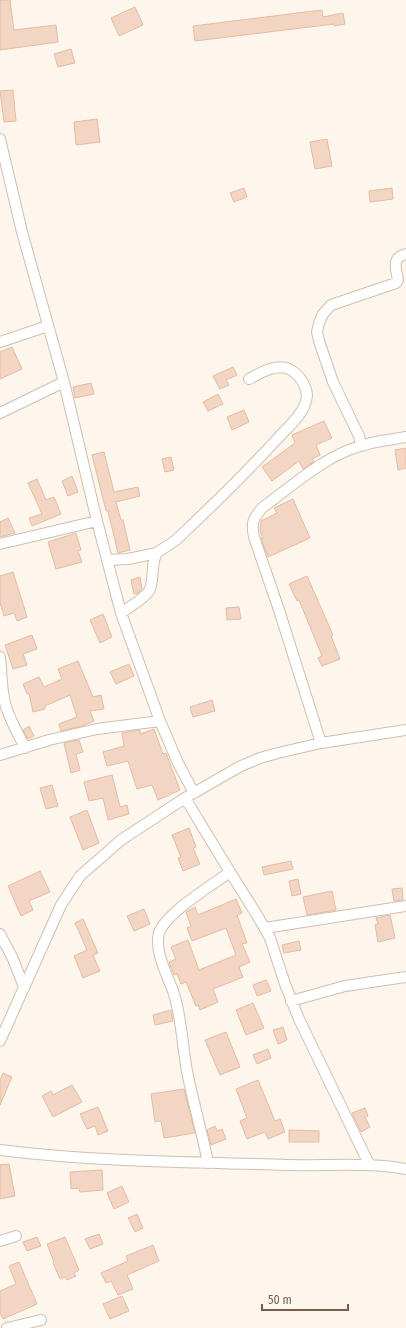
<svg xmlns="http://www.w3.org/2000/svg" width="406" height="1328" font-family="'Fira Sans Condensed',sans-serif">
	<rect width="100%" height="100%" fill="#fdf6ec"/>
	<path fill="#f3d5c3" stroke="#e6bba3" d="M0 0H10L14 30 56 25 58 42 0 50Z
		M135 7 143 25 119 36 111 18Z
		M322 10 323 17 343 13 345 24 334 26V24L195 41 193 26Z
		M71 49 75 63 58 67 54 54Z
		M13 90 16 121 4 122 0 91Z
		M97 119 100 142 76 145 74 122Z
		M327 139 332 166 315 169 310 142Z
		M244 188 247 197 234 202 230 193Z
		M392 188 393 199 370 202 369 191Z
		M12 347 22 369 0 379V352Z
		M233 367 237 375 226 380 229 385 220 389 213 376Z
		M91 383 94 394 75 398 73 387Z
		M218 394 223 404 208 411 203 402Z
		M244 410 249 422 232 430 227 417Z
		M324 421 332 438 316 445 320 455 312 459 314 462 303 469 299 461 272 481 262 467 295 443 292 435Z
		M406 448V468L398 470 395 450Z
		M104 452 114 492 138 487 140 496 116 502 121 520H123L130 550 118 553 108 511H106L92 455Z
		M171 457 174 470 165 472 162 459Z
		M72 476 78 492 68 496 62 481Z
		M37 479 46 500 54 497 61 514 32 526 29 518 42 514 28 483Z
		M293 499 310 538 268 557 261 538H263L260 531 261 521 277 513 274 508Z
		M8 518 15 533 0 537V522Z
		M76 533 81 550 78 551 82 562 56 569 48 542Z
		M13 572 27 617 17 621 14 613 4 616 0 603V576Z
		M307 576 333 635 331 636 340 659 322 666 318 658 322 656 299 600 297 601 289 584Z
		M140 577 142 589 138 593 134 594 131 580Z
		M239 607 241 619 227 620 226 608Z
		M103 614 112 637 100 643 90 620Z
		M32 635 37 649 23 654 27 665 13 669 5 645Z
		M78 661 93 697 101 695 104 709 90 711 94 721 82 726 61 731 59 724 77 717 70 695 45 706V709L33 712 29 693 27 694 23 684 39 677 44 687 62 679 58 669Z
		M129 664 134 676 116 684 110 672Z
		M212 700 215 711 193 717 190 707Z
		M29 726 34 736 28 739 23 730Z
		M154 729 163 754 166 753 180 790 158 800 152 785 137 789 128 761 107 766 103 752 124 746 122 733 140 730V734Z
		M79 740 83 752 76 754 80 770 71 773 64 743Z
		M112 775 120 807 127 805 129 814 108 820 103 798 89 801 84 782Z
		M52 785 58 806 46 809 40 788Z
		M87 810 99 843 83 850 70 817Z
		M189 828 196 847 193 848 200 864 183 871 178 858 181 857 172 835Z
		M291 861 293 869 264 875 262 867Z
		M40 871 50 892 29 901 33 910 21 916 8 886Z
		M298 879 301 894 292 896 289 881Z
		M402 888 403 900 394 901 392 889Z
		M332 891 336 910 307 915 303 897Z
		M236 899 242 913 237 915 247 943 242 944 250 962 239 967 243 977 213 989 218 1002 200 1010 198 1005 196 1006 186 982 181 984 177 974 174 975 169 962 176 959 171 947 188 940 199 970 236 955 226 928 192 941 187 928 191 926 186 912 195 907 198 915Z
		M144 909 150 924 134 931 127 916Z
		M390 915 395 938 378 942 375 925 378 924 376 918Z
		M83 919 98 953 93 955 100 971 83 978 74 956 87 950 75 923Z
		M299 941 301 950 284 953 282 945Z
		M266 980 271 991 257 996 253 985Z
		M253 1003 264 1028 246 1035 236 1010Z
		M171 1010 173 1021 155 1025 153 1015Z
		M283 1027 287 1040 278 1044 273 1030Z
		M226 1032 240 1067 220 1075 205 1040Z
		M268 1049 271 1058 257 1064 253 1055Z
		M3 1073 12 1077 0 1105V1080Z
		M258 1080 275 1121 280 1119 285 1132 268 1139 265 1132 247 1139 240 1121 247 1118 236 1089Z
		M72 1085 82 1102 53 1117 42 1096 51 1091 53 1095Z
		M184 1089 195 1133 164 1138 161 1121 155 1122 151 1094Z
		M98 1107 108 1131 98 1135 95 1126 87 1129 80 1114Z
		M365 1108 368 1116 365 1117 370 1127 361 1132 352 1113Z
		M215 1126 217 1131 222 1129 226 1139 211 1145 207 1130Z
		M289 1130 319 1131V1142H289Z
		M9 1164 15 1196 0 1199V1165Z
		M102 1170 103 1190 80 1192 79 1188 71 1189 70 1172Z
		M122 1186 129 1202 114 1209 107 1193Z
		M137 1214 143 1228 135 1232 128 1218Z
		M99 1234 103 1244 90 1249 85 1239Z
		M37 1237 41 1246 27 1251 23 1242Z
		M65 1237 79 1270 74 1273 76 1276 67 1280 65 1277 60 1279 53 1263 54 1262 47 1244Z
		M153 1245 159 1261 127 1275 133 1289 118 1295 111 1281 106 1283 101 1273 128 1261 126 1256Z
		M19 1262 37 1304 3 1319 0 1313V1291L16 1284 9 1266Z
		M122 1296 129 1311 110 1319 103 1304Z"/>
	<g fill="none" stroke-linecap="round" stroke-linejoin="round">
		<defs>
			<path id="street" d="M0 139 22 232 64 382 97 521 121 613 160 721 178 763 194 793
				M0 342 48 326
				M0 413 64 382
				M361 445 359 436 333 382 319 341 317 332 319 323 323 314 331 305 396 283 398 280C396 268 391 258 406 254
				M0 544 97 521
				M107 560 128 559 157 553
				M121 613C128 608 145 598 149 591 155 581 150 560 158 552 163 548 170 545 176 540 210 508 245 474 277 439 286 429 300 418 305 404 311 391 301 375 289 369 276 363 260 373 249 379
				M0 657C2 672 1 688 5 703 9 719 18 733 25 748
				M321 743 279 610 254 537C251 522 253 519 262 508 292 486 326 455 361 446 375 441 391 440 406 437
				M0 755 49 740 97 729 160 721
				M185 798 230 872 257 915 270 938 285 984 299 1019 369 1164
				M265 928 406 906
				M0 934 13 959 24 987
				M291 1001 345 986 406 977
				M0 1041 61 905 80 876 121 840 185 798 241 766 260 758 278 753 321 743 406 730
				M0 1150C95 1162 192 1162 288 1165 327 1166 367 1162 406 1169
				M208 1163C202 1132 193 1102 187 1071 182 1045 182 1017 173 991 167 975 154 950 159 933 166 913 212 885 230 872
				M0 1241 16 1236
				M7 1328 41 1320"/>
		</defs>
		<use href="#street" stroke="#d1beb0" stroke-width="12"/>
		<use href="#street" stroke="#fff" stroke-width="10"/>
	</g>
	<path d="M262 1304v6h86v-6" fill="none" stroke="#7a5c4d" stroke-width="2"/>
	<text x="268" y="1304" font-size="12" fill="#7a5c4d" stroke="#fffaf3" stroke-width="3" paint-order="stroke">50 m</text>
</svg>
